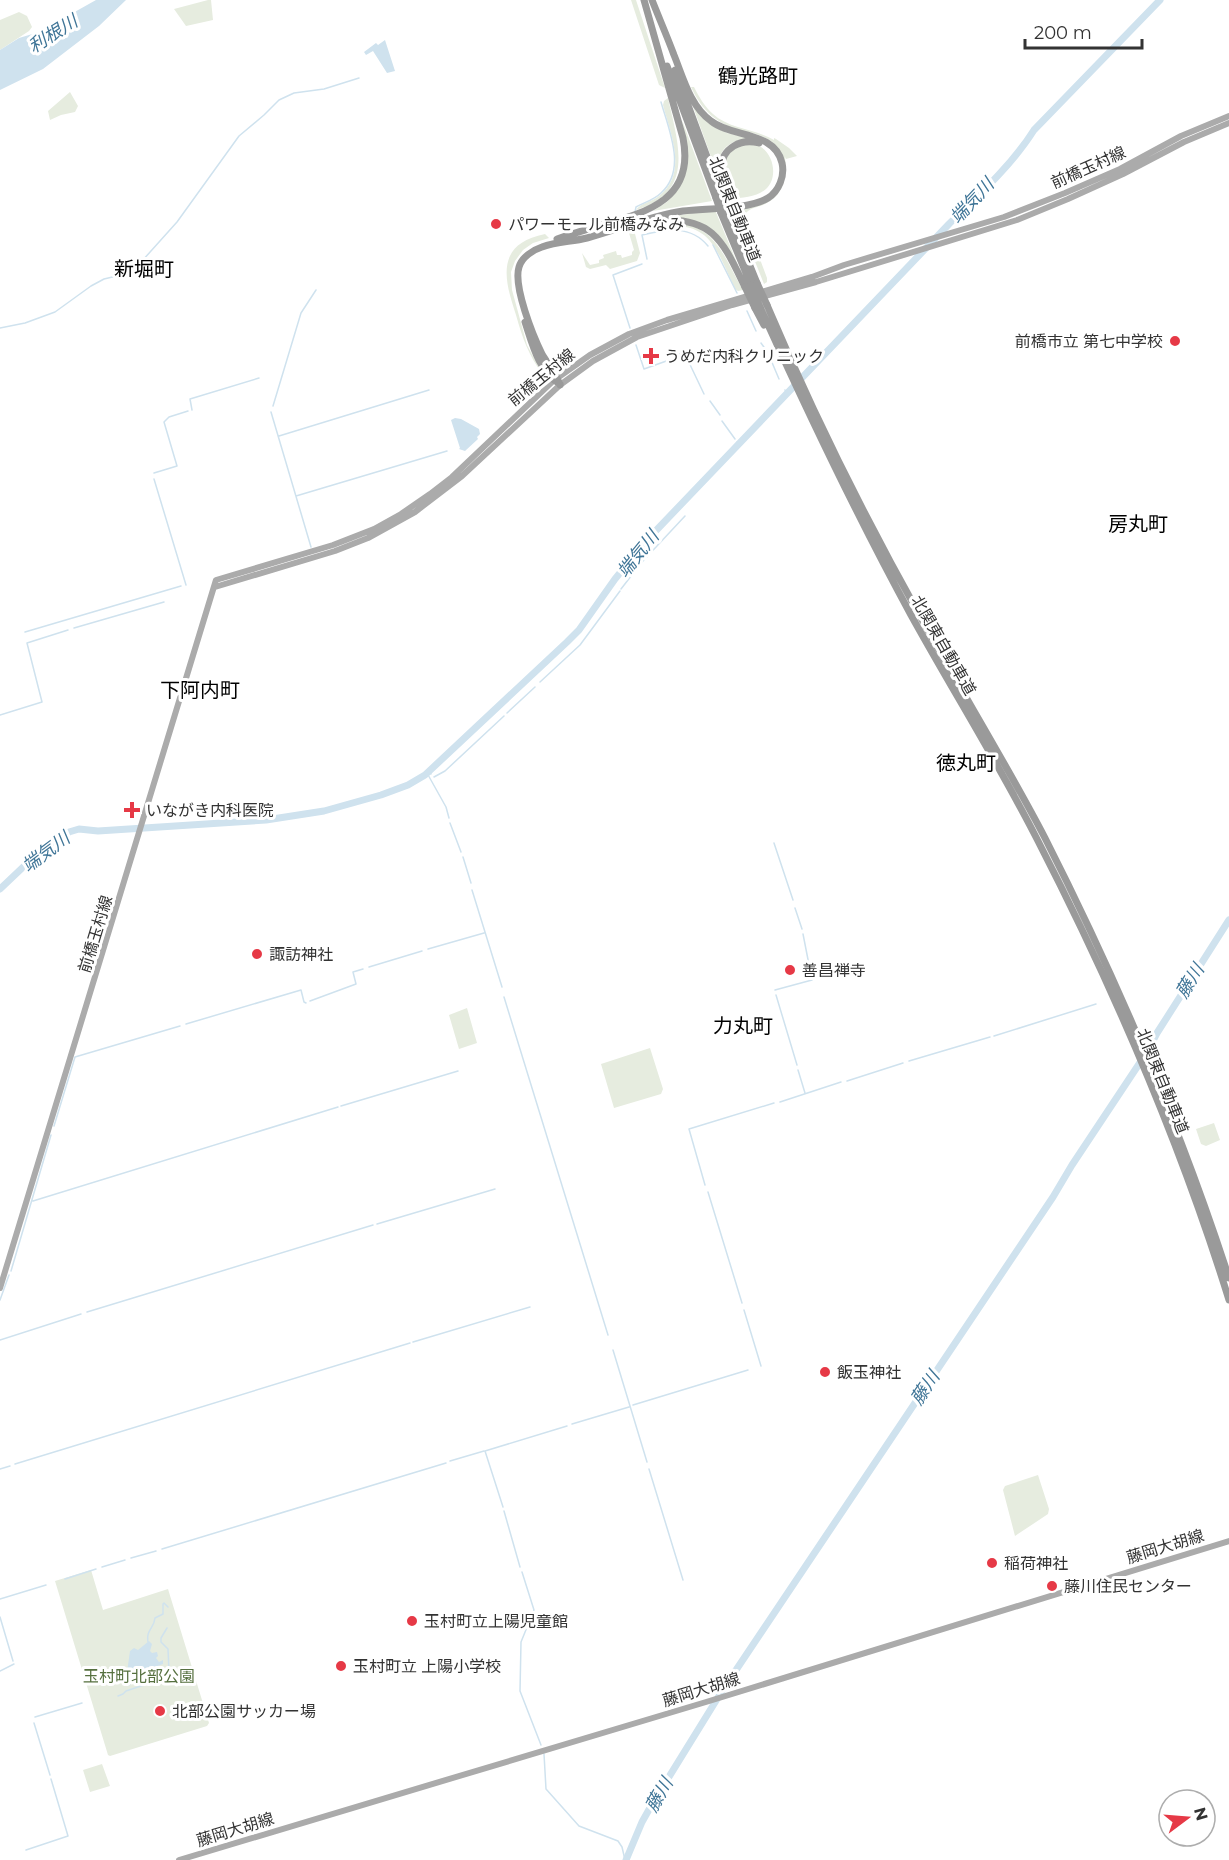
<svg xmlns="http://www.w3.org/2000/svg" width="1229" height="1860" font-family="Montserrat,'Noto Sans JP',sans-serif">
	<rect width="100%" height="100%" fill="#fff"/>
	<path fill="#e6ecdf" d="M208 0H211L213 20 186 26 174 9Z
		M631 0H636L665 88 659 85Z
		M19 12 27 16 32 27 29 31 0 50V20Z
		M691 87H694C699 97 705 107 713 114 729 129 756 129 774 140V138L776 139 789 148 797 156 786 159 785 157C787 175 784 196 765 204 757 208 749 207 744 216L767 278V282L764 284 734 209C768 205 765 206 784 178L772 142C763 135 753 133 742 131 717 124 702 111 691 87Z
		M70 92 78 106 75 112 61 115 50 120 48 111Z
		M668 98C678 144 696 192 636 210 640 203 652 202 659 196 688 174 671 135 663 105L664 101Z
		M691 101 717 128 727 133 753 139C729 138 715 151 718 176Z
		M682 120 712 201 653 211 667 202 677 190 686 141Z
		M742 145C749 145 755 144 761 147 774 155 778 178 766 189 757 197 743 198 730 199 724 185 717 165 730 153 733 149 738 147 742 145Z
		M715 210 745 282C724 242 718 219 667 217Z
		M656 223C664 223 673 222 681 223 718 228 727 264 743 290L738 291 735 289C711 236 707 218 643 229L639 226Z
		M634 230 640 253 637 261 610 269 606 265 590 269 586 267 582 253 590 265 599 263V260L604 258 603 255 616 251 617 255H621L622 258 632 255V252L634 250 629 233Z
		M545 234 549 238 533 243 523 250 515 261 511 272 512 290 527 345 543 375C529 356 522 337 516 315 504 279 495 244 545 234Z
		M467 1008 477 1043 459 1049 449 1015Z
		M650 1048 663 1089 661 1094 614 1108 601 1064Z
		M1214 1123 1220 1140 1206 1146 1201 1144 1196 1129Z
		M1038 1475 1049 1509 1048 1514 1015 1536 1003 1490 1005 1486Z
		M91 1570 103 1610 168 1589 209 1723 207 1726 110 1756 108 1755 55 1581Z
		M102 1764 110 1786 90 1792 83 1770Z"/>
	<path fill="#cfe2ee" d="M96 0H126L99 26 43 69 0 90V50L19 38 39 32Z
		M385 40 395 71 387 73 373 51 366 55 364 52 376 43 378 45Z
		M455 418 461 419 479 429 480 434 477 437 478 439 465 451 459 449 460 448 451 420Z
		M149 1641 152 1644 150 1651 152 1653 157 1652 158 1656 156 1658 159 1662 163 1660V1664L144 1671V1676L135 1678 133 1683 128 1686 129 1682 127 1672 130 1651 134 1648 138 1650Z"/>
	<g fill="none" stroke-linecap="round" stroke-linejoin="round">
		<path stroke="#cfe2ee" stroke-width="1.5" d="M635 212 636 207C645 202 654 200 661 193 687 170 669 130 661 102
			M639 226 640 229
			M713 245 737 293
			M647 259 642 235C666 229 691 225 708 246
			M747 311 756 331
			M0 328 25 323 55 312 91 286 104 279 125 274 142 261 177 222 239 136 264 115 279 100 294 93 324 89 359 78
			M630 328 613 275 642 264
			M761 343 768 353 779 379
			M636 345 644 369 672 359 680 354
			M684 352 704 394
			M785 390 787 394
			M710 401 720 415
			M273 406 301 313 316 290
			M192 410 190 399 259 378
			M271 412 311 547
			M722 421 735 439
			M279 436 429 390
			M737 442 739 445
			M154 473 177 466 164 422 169 417 188 411
			M154 479 186 585
			M296 496 447 451
			M621 589 642 562 685 516
			M74 628 164 602
			M25 632 181 586
			M540 682 580 645 620 591
			M507 713 535 687
			M0 715 42 702 27 643 68 630
			M429 771 431 774
			M427 773 446 807 449 818
			M434 777 445 771 504 716
			M450 823 461 852
			M774 843 793 900
			M463 857 471 883
			M0 886 1 888
			M472 890 502 987
			M795 908 802 929
			M428 949 484 933
			M369 967 422 951
			M775 990 812 980 803 934
			M776 995 797 1065
			M504 997 608 1335
			M310 1001 356 984 353 972 363 969
			M186 1024 301 990 304 1002 306 1003
			M994 1036 1096 1004
			M909 1061 990 1037
			M798 1070 805 1093
			M847 1081 903 1063
			M780 1102 841 1082
			M341 1106 458 1071
			M54 1126 75 1057 180 1026
			M705 1185 689 1129 774 1103
			M708 1192 742 1303
			M33 1201 338 1107
			M377 1224 495 1189
			M11 1271 51 1135
			M0 1300 9 1275
			M744 1310 761 1366
			M87 1312 373 1225
			M0 1340 81 1314
			M413 1342 530 1307
			M613 1350 647 1462
			M633 1405 748 1370
			M572 1424 629 1407
			M450 1461 484 1451
			M15 1464 410 1343
			M0 1469 10 1466
			M649 1469 683 1580
			M503 1507 485 1451 567 1426
			M504 1511 520 1567
			M162 1549 446 1463
			M131 1558 156 1551
			M102 1567 125 1560
			M522 1572 534 1610 521 1642 520 1691 541 1745
			M65 1579 96 1569
			M0 1599 46 1585
			M0 1617 13 1661
			M167 1628 161 1638V1642L168 1649 169 1671
			M148 1642C146 1629 154 1629 155 1618L163 1614V1604L164 1603 168 1607
			M0 1671 14 1664
			M118 1696 123 1694 126 1691 144 1685 146 1681 154 1679 157 1675 160 1676
			M35 1717 82 1703
			M34 1723 50 1775
			M544 1754 546 1789 579 1826 618 1841 622 1847 625 1860
			M26 1850 68 1836 51 1779"/>
		<path stroke="#cfe2ee" stroke-width="7" d="M0 889 39 852 69 832 79 829 98 831 266 820 324 811 381 795 408 785 425 775 567 642 579 630 615 579 647 540 949 224C979 195 1012 165 1034 130L1160 0
			M626 1860 642 1822 651 1806 722 1691 1053 1197 1072 1165 1147 1052 1157 1033 1229 920"/>
		<path stroke="#ababab" stroke-width="6" d="M215 587 335 551 368 538 415 512 462 476 560 385 593 361 637 337 732 305 816 282 1017 220 1068 199 1123 174 1184 142 1229 123
			M0 1288 216 580 333 545 374 529 401 514 430 494 452 477 553 381 590 355 629 334 667 320 812 277 844 265 1004 217 1065 193 1120 169 1181 136 1229 116
			M179 1860 706 1702 1229 1541"/>
		<path stroke="#9a9a9a" stroke-width="7" d="M667 66 716 198
			M675 70 720 192
			M726 197C723 187 720 178 721 168 722 148 741 138 759 143
			M728 212 757 283
			M721 213 751 285
			M656 221C713 215 723 242 745 287
			M557 239C572 234 587 229 602 225 649 212 695 198 683 138L644 0
			M767 305C812 411 864 516 920 616 961 691 1006 763 1045 838 1117 980 1180 1127 1229 1278
			M760 307C807 411 856 514 911 615 953 691 999 764 1038 841 1114 989 1180 1142 1229 1300
			M755 308 764 325
			M525 322C532 343 539 373 560 384
			M560 385C556 374 548 364 542 354 533 336 513 286 519 267 522 257 533 250 542 247 557 241 572 242 587 238 619 229 650 216 683 211 705 208 749 210 768 198 779 191 785 176 782 163 775 131 732 138 711 121 690 106 683 77 674 55 667 36 659 18 652 0"/>
		<path stroke="#9a9a9a" stroke-width="7" d="M722 197 728 212
			M716 198 721 213
			M757 283 767 305
			M751 285 760 307
			M745 287 755 308"/>
	</g>
	<g fill="#e63946" stroke="#fff" stroke-width="2">
		<circle cx="496" cy="224" r="6"/>
		<circle cx="1175" cy="341" r="6"/>
		<path d="M648 347h6v6h6v6h-6v6h-6v-6h-6v-6h6z"/>
		<path d="M129 801h6v6h6v6h-6v6h-6v-6h-6v-6h6z"/>
		<circle cx="257" cy="954" r="6"/>
		<circle cx="790" cy="970" r="6"/>
		<circle cx="825" cy="1372" r="6"/>
		<circle cx="992" cy="1563" r="6"/>
		<circle cx="1052" cy="1586" r="6"/>
		<circle cx="412" cy="1621" r="6"/>
		<circle cx="341" cy="1666" r="6"/>
		<circle cx="160" cy="1711" r="6"/>
	</g>
	<g text-anchor="middle" stroke-width="6" stroke-linejoin="round" paint-order="stroke">
		<g font-size="16" fill="#333" stroke="#fff">
			<text transform="translate(1088 167) rotate(-24)" y="6">前橋玉村線</text>
			<text transform="translate(735 209) rotate(68)" y="6">北関東自動車道</text>
			<text transform="translate(541 377) rotate(-39)" y="6">前橋玉村線</text>
			<text transform="translate(944 645) rotate(60)" y="6">北関東自動車道</text>
			<text transform="translate(95 934) rotate(-73)" y="6">前橋玉村線</text>
			<text transform="translate(1163 1081) rotate(68)" y="6">北関東自動車道</text>
			<text transform="translate(1165 1546) rotate(-17)" y="6">藤岡大胡線</text>
			<text transform="translate(701 1689) rotate(-17)" y="6">藤岡大胡線</text>
			<text transform="translate(235 1829) rotate(-17)" y="6">藤岡大胡線</text>
		</g>
		<g font-size="16" fill="#333" stroke="#fff" text-anchor="start">
			<text x="508" y="230">パワーモール前橋みなみ</text>
			<text x="1163" y="347" text-anchor="end">前橋市立 第七中学校</text>
			<text x="664" y="362">うめだ内科クリニック</text>
			<text x="146" y="816">いながき内科医院</text>
			<text x="269" y="960">諏訪神社</text>
			<text x="802" y="976">善昌禅寺</text>
			<text x="837" y="1378">飯玉神社</text>
			<text x="1004" y="1569">稲荷神社</text>
			<text x="1064" y="1592">藤川住民センター</text>
			<text x="424" y="1627">玉村町立上陽児童館</text>
			<text x="353" y="1672">玉村町立 上陽小学校</text>
			<text x="172" y="1717">北部公園サッカー場</text>
		</g>
		<g font-size="16" fill="#56703f" stroke="#fff">
			<text x="139" y="1682">玉村町北部公園</text>
		</g>
		<g font-size="18" font-style="italic" fill="#3f7597" stroke="#fff">
			<text transform="translate(53 34) rotate(-32)" y="6">利根川</text>
			<text transform="translate(972 201) rotate(-47)" y="6">端気川</text>
			<text transform="translate(638 554) rotate(-51)" y="6">端気川</text>
			<text transform="translate(46 852) rotate(-37)" y="6">端気川</text>
			<text transform="translate(1190 981) rotate(-58)" y="6">藤川</text>
			<text transform="translate(925 1388) rotate(-56)" y="6">藤川</text>
			<text transform="translate(659 1795) rotate(-60)" y="6">藤川</text>
		</g>
		<g font-size="20" fill="#000" stroke="#fff">
			<text x="758" y="83">鶴光路町</text>
			<text x="144" y="276">新堀町</text>
			<text x="1138" y="531">房丸町</text>
			<text x="200" y="697">下阿内町</text>
			<text x="966" y="770">徳丸町</text>
			<text x="743" y="1033">力丸町</text>
		</g>
	</g>
	<g transform="translate(1187 1818) rotate(74)"><circle r="28" fill="#ffffff" stroke="#adadad" stroke-width="1.5"/>
	<path d="M0-4.5L10 22L0 15L-10 22Z" fill="#e63946"/>
	<text y="-9" font-size="16" font-weight="bold" text-anchor="middle" fill="#333333">N</text>
	</g>
	<path d="M1025 39v9h117v-9" fill="none" stroke="#333333" stroke-width="3"/>
	<text x="1034" y="39" font-size="18" fill="#333333" stroke="#ffffff" stroke-width="4.5" paint-order="stroke">200 m</text>
</svg>
